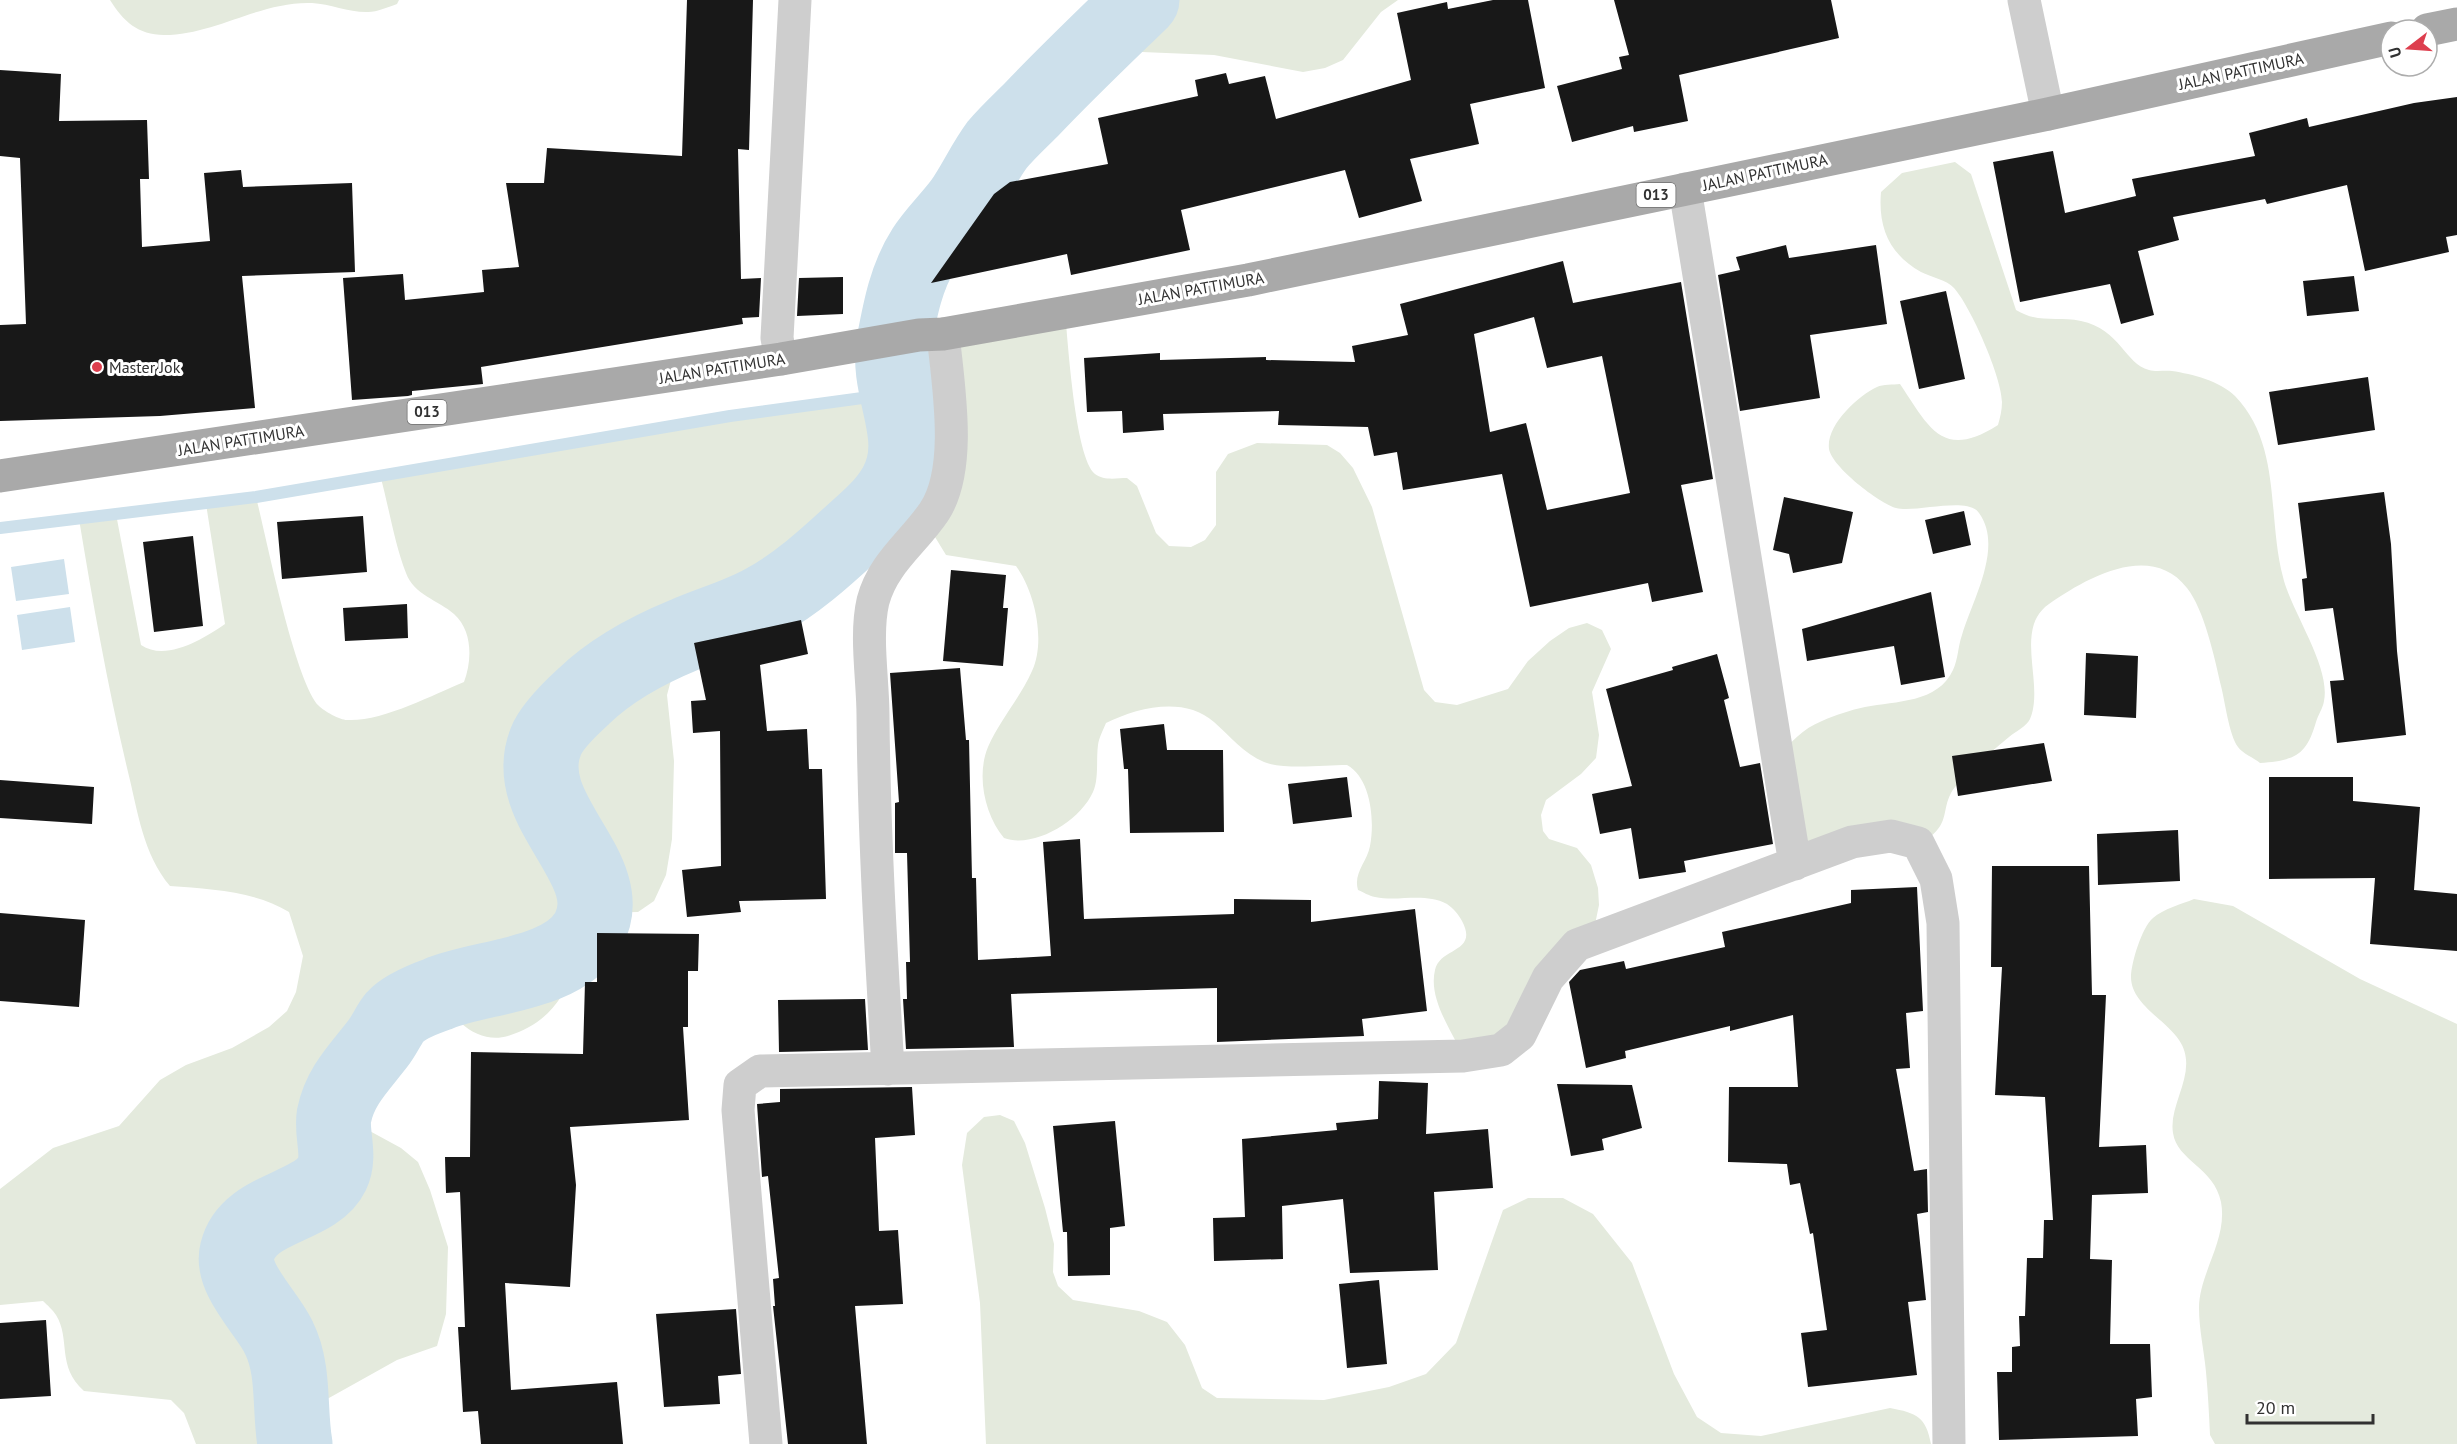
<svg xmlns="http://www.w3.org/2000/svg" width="2457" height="1444" font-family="'PT Sans',sans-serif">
	<rect width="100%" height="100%" fill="#fff"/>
	<path fill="#e4eadd" d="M110 0H399L397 4C388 7 375 13 366 12 348 12 330 4 312 3 260 1 215 35 164 35 138 35 123 21 110 0Z
		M1142 0H1398L1381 12 1343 60 1325 68 1303 72 1214 55 1142 52 1129 45 1118 23Z
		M1955 162 1971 174 2016 310C2039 324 2057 316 2081 321 2120 329 2125 364 2149 370 2156 372 2165 370 2172 371 2192 374 2220 381 2235 396 2282 445 2267 517 2283 577 2291 611 2331 667 2324 701 2323 708 2318 715 2316 722 2306 757 2294 760 2260 763 2254 758 2242 753 2238 747 2229 735 2225 701 2221 686 2215 659 2204 609 2187 588 2151 541 2086 578 2049 604 2013 629 2045 684 2030 719 2027 726 2015 732 2009 737 1996 748 1958 779 1951 793 1942 810 1949 822 1930 837L1795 864 1777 758C1790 743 1802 729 1822 721 1835 715 1851 710 1865 707 1896 701 1938 703 1953 670 1958 660 1958 646 1962 635 1972 601 2004 547 1979 513 1968 496 1916 513 1896 508 1879 503 1832 467 1829 449 1826 425 1858 396 1877 387 1883 384 1893 385 1900 384 1930 429 1943 460 1998 425 2000 418 2002 410 2002 402 2002 378 1971 307 1954 288 1947 280 1931 277 1921 272 1889 254 1878 227 1881 192L1902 173Z
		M1065 312C1068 342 1075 457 1095 474 1104 481 1117 478 1127 478L1137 486 1156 533 1169 546 1191 547 1205 540 1216 525V472L1228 454 1257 443 1327 445 1340 453 1353 468 1372 507 1424 690 1435 702 1457 705 1508 689 1528 661 1550 641 1569 628 1587 623 1602 630 1611 649 1592 692 1599 735 1596 758 1581 774 1546 800 1541 815 1543 831 1549 839 1577 848 1591 865 1598 888 1599 905 1592 939 1534 1008 1463 1056C1452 1031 1428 999 1435 970 1440 947 1479 953 1462 921 1459 915 1453 908 1447 904 1424 892 1399 902 1375 897 1369 896 1363 892 1358 890 1353 873 1367 862 1370 846 1375 821 1371 778 1347 765 1325 765 1283 770 1264 762 1244 754 1230 736 1214 722 1185 696 1138 707 1106 723 1103 730 1099 738 1098 745 1096 760 1099 779 1093 792 1080 821 1034 849 1004 838 985 815 976 776 988 747 1000 720 1020 698 1032 671 1046 641 1035 592 1016 566L946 555 935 537 943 334Z
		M899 393C903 414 911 438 906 460 894 507 809 577 767 600 740 615 711 625 683 635L667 695 674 761 672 839 666 875 654 901 638 912 594 913C575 966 569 1017 508 1036 491 1041 474 1035 461 1023 453 1015 447 1001 441 992L397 1013 340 1093 355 1123 401 1148 418 1162 430 1190 448 1247 446 1314 437 1346 397 1360 320 1403C313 1423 315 1430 331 1444H196L184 1413 171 1400 84 1391C56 1366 71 1339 56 1315 53 1310 47 1305 43 1301L0 1305V1189L53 1148 119 1126 160 1080 186 1065 232 1048 269 1027 287 1011 296 992 303 956 289 912C255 891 210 889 170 886 143 854 138 812 128 772 108 688 93 604 79 519L116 514 141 645C166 662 203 639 225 624L206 504 256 497C266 536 295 682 319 706 324 711 340 720 347 720 382 722 432 695 464 682 472 661 473 631 454 614 438 600 414 595 406 573 394 542 389 507 380 475L730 416Z
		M2194 899 2233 906 2360 979 2457 1024V1444H2215L2210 1435C2209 1414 2208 1393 2206 1372 2204 1351 2199 1329 2199 1308 2199 1273 2228 1240 2221 1202 2214 1167 2177 1161 2173 1133 2168 1103 2200 1071 2179 1040 2165 1019 2131 1004 2131 977 2131 963 2142 927 2153 918 2163 909 2182 904 2194 899Z
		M1000 1115 1014 1121 1025 1143 1045 1208 1054 1244 1053 1272 1058 1286 1073 1300 1139 1311 1167 1322 1185 1345 1202 1388 1217 1398 1324 1400 1389 1387 1426 1374 1456 1343 1503 1210 1528 1198H1563L1593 1214 1632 1263 1674 1374 1697 1417 1721 1433 1761 1436 1890 1408C1917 1413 1926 1417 1931 1444H986L980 1303 962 1165 967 1133 984 1117Z"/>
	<path fill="#cde0eb" d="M64 559 69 594 16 601 11 567Z
		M70 607 75 642 22 650 17 615Z"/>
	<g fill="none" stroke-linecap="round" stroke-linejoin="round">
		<path stroke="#cde0eb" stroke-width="12" d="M0 528 256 497 730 416 899 393"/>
		<path stroke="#cde0eb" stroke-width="75" d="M295 1444C289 1410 295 1370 279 1338 269 1315 230 1279 237 1252 248 1206 315 1209 332 1174 341 1156 331 1134 334 1116 340 1085 361 1066 379 1042 385 1034 389 1024 395 1017 404 1007 424 999 438 994 480 976 563 976 588 931 623 869 517 812 546 741 552 726 572 707 584 696 611 670 650 649 684 635 711 623 739 616 765 601 796 584 824 559 850 535 867 520 885 505 896 485 923 436 885 391 894 342 900 310 906 277 924 249 934 233 949 219 961 203 974 185 983 164 997 145 1007 133 1020 121 1031 110 1067 72 1105 36 1142 0"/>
	</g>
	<path fill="#181818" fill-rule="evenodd" d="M687 0H753L749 150 738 149 741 279 761 278 759 317 742 318 743 324 481 367 483 384 412 391V395L408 396 352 400 343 278 403 274 405 300 484 292 482 270 519 267 506 183H544L547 148 682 156Z
		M1493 0H1528L1545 88 1470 104 1479 144 1410 159 1422 201 1359 218 1345 170 1181 210 1190 250 1071 275 1067 254 931 283 994 194 1010 182 1108 164 1098 118 1198 96 1195 80 1226 73 1229 84 1265 76 1276 119 1411 80 1397 13 1447 2 1448 9Z
		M1614 0H1831L1839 38 1679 75 1688 121 1634 132 1633 126 1572 142 1557 86 1622 69 1619 57 1629 55Z
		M0 70 61 74 59 121 147 120 149 179H140L142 247 210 241 204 173 241 170 243 187 352 183 355 272 242 276 255 408 160 416 0 421V325L26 324 20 158 0 156Z
		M2457 97V235L2446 237 2449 252 2365 271 2347 185 2267 204 2265 199 2173 217 2179 240 2138 251 2154 315 2121 324 2110 284 2020 302 1993 162 2053 151 2065 213 2136 196 2132 179 2255 156 2249 133 2307 118 2309 127 2414 103Z
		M1786 245 1789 258 1876 245 1887 324 1810 335 1820 398 1740 411 1718 275 1740 270 1736 257Z
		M1563 261 1573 303 1681 282 1713 479 1681 485 1703 592 1652 602 1648 583 1530 607 1502 474 1403 490 1397 452 1374 456 1368 427 1278 425 1279 411 1163 414 1164 430 1123 433 1122 411 1087 412 1084 358 1160 353V360L1266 357V360L1355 362 1352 346 1408 335 1400 304ZM1534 317 1547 368 1602 356 1630 493 1547 510 1526 423 1490 432 1474 334Z
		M2354 276 2359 311 2307 316 2303 281Z
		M843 277V314L797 316 799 278Z
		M1946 291 1965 379 1919 389 1900 301Z
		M2368 377 2375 430 2278 445 2269 392Z
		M2384 492 2391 544 2397 651 2406 735 2337 743 2330 681 2344 680 2333 608 2305 611 2302 579 2307 578 2298 503Z
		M1784 497 1853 512 1842 563 1793 573 1789 554 1773 550Z
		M1964 511 1971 545 1933 554 1925 520Z
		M363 516 367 572 282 579 277 522Z
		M193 536 203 626 154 632 143 542Z
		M951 570 1006 575 1003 608H1008L1003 666 943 661Z
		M1931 592 1945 677 1901 685 1894 646 1807 661 1802 629Z
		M407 604 408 638 345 641 343 608Z
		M801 620 808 654 760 665 767 731 807 729 809 769H822L826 899 739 901 741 912 687 917 682 870 721 866 720 731 693 733 691 701 706 700 694 643Z
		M2086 653 2138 656 2136 718 2084 715Z
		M1717 654 1729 698 1724 700 1740 767 1760 763 1773 844 1684 861 1686 872 1639 879 1631 828 1600 834 1592 794 1632 786 1606 689 1673 670 1672 667Z
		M960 668 966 740H969L972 878H976L978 960 1051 956 1043 842 1080 839 1084 919 1234 914V899L1311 900V922L1415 909 1427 1011 1362 1019 1364 1036 1217 1042V988L1011 994 1014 1047 906 1049 903 999H907L906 962H910L907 853H895V803L899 802 890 673Z
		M1164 724 1167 750H1223L1224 832 1130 833 1128 769H1124L1120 729Z
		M2044 743 2052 781 1958 796 1952 756Z
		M1347 777 1352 817 1293 824 1288 784Z
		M2269 777H2353V801L2420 807 2414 890 2457 894V951L2370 944 2375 878 2269 879Z
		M0 780 94 787 92 824 0 818Z
		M2178 830 2180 881 2098 885 2097 834Z
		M1992 866H2089L2092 995H2106L2099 1147 2146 1145 2148 1193 2092 1195 2090 1259 2112 1260 2110 1344H2150L2152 1397 2136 1399 2138 1436 1999 1440 1997 1372H2012V1347L2020 1346 2019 1316H2025L2027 1258H2043L2044 1220H2053L2045 1097 1995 1095 2002 967H1991Z
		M1917 887 1923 1011 1906 1013 1910 1068 1896 1069 1914 1171 1927 1169 1928 1212 1917 1214 1926 1300 1908 1302 1917 1375 1808 1387 1801 1333 1827 1330 1813 1233 1810 1234 1800 1183 1790 1185 1787 1164 1728 1162 1729 1087H1798L1793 1015 1730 1031V1026L1625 1051 1626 1058 1586 1068 1569 982 1580 970 1624 961 1626 969 1725 947 1722 932 1851 903V890Z
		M0 913 85 920 79 1007 0 1001Z
		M597 933 699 934 698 971H688V1027H683L689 1120 570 1127 576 1185 570 1287 505 1283 511 1390 617 1382 623 1444H481L478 1411 463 1412 458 1327H465L460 1192 446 1193 445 1157H470L471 1052 583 1054 585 982H597Z
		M865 999 868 1050 779 1052 778 1000Z
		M1379 1081 1428 1083 1426 1134 1488 1129 1493 1188 1434 1192 1438 1270 1350 1273 1343 1199 1282 1206 1283 1259 1214 1261 1213 1218 1245 1217 1242 1139 1337 1130 1336 1123 1378 1119Z
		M1557 1084 1632 1085 1642 1128 1602 1139 1604 1150 1571 1156Z
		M912 1087 915 1135 875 1138 879 1231 898 1230 903 1304 855 1306 867 1444H788L773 1306H775L773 1279 779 1278 768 1176 762 1177 757 1104 780 1102V1089Z
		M1115 1121 1125 1226 1110 1228V1275L1068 1276 1067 1232H1063L1053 1126Z
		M1379 1280 1387 1364 1347 1368 1339 1284Z
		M736 1309 741 1374 718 1376 720 1404 664 1407 656 1314Z
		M46 1320 51 1396 0 1399V1323Z"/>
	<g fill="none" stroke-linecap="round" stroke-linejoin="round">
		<path stroke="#cecece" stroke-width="33" d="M2024 0 2048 114
			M1685 189 1795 864
			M781 359 777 338 795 0
			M888 1069C881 951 874 833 873 715 873 680 865 635 873 601 883 563 913 543 934 512 963 469 948 384 943 334
			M766 1444 738 1110 740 1085 760 1071 1463 1056 1501 1050 1520 1035 1548 978 1577 945 1852 842 1891 836 1918 843 1936 879 1943 923 1949 1444"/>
		<path stroke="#a9a9a9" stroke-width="33" d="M2427 30 2457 24
			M0 476 781 359 919 335 943 334 1248 280 2048 114 2391 38"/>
	</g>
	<circle fill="#dd3e4e" stroke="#fff" stroke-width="2" cx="97" cy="367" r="6"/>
	<g text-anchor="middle" stroke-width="6" stroke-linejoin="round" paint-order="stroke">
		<g fill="#fff" stroke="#6f6f6f" stroke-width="1.5">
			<rect x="1636.5" y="183" width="39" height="24" rx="4.5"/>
			<rect x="407.5" y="400" width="39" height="24" rx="4.5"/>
		</g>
		<g font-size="15" font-weight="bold" fill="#313131">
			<text x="1656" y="200">013</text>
			<text x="427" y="417">013</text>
		</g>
		<g font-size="16" fill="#313131" stroke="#fff">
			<text transform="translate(2241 71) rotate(-12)" y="6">JALAN PATTIMURA</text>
			<text transform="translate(1765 172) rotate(-12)" y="6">JALAN PATTIMURA</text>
			<text transform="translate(1201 288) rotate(-10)" y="6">JALAN PATTIMURA</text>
			<text transform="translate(722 368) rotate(-9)" y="6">JALAN PATTIMURA</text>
			<text transform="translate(241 440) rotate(-9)" y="6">JALAN PATTIMURA</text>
		</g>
		<g font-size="16" fill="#313131" stroke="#fff" text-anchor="start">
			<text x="109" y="373">Master Jok</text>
		</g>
	</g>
	<g transform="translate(2409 48) rotate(253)"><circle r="28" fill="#ffffff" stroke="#adadad" stroke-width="1.5"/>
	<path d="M0-4.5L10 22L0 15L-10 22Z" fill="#dd3e4e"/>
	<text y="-9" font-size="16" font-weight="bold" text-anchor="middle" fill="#313131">U</text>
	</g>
	<path d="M2247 1414v9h126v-9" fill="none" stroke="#313131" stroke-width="3"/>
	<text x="2256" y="1414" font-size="18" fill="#313131" stroke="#ffffff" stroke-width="4.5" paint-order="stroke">20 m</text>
</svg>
